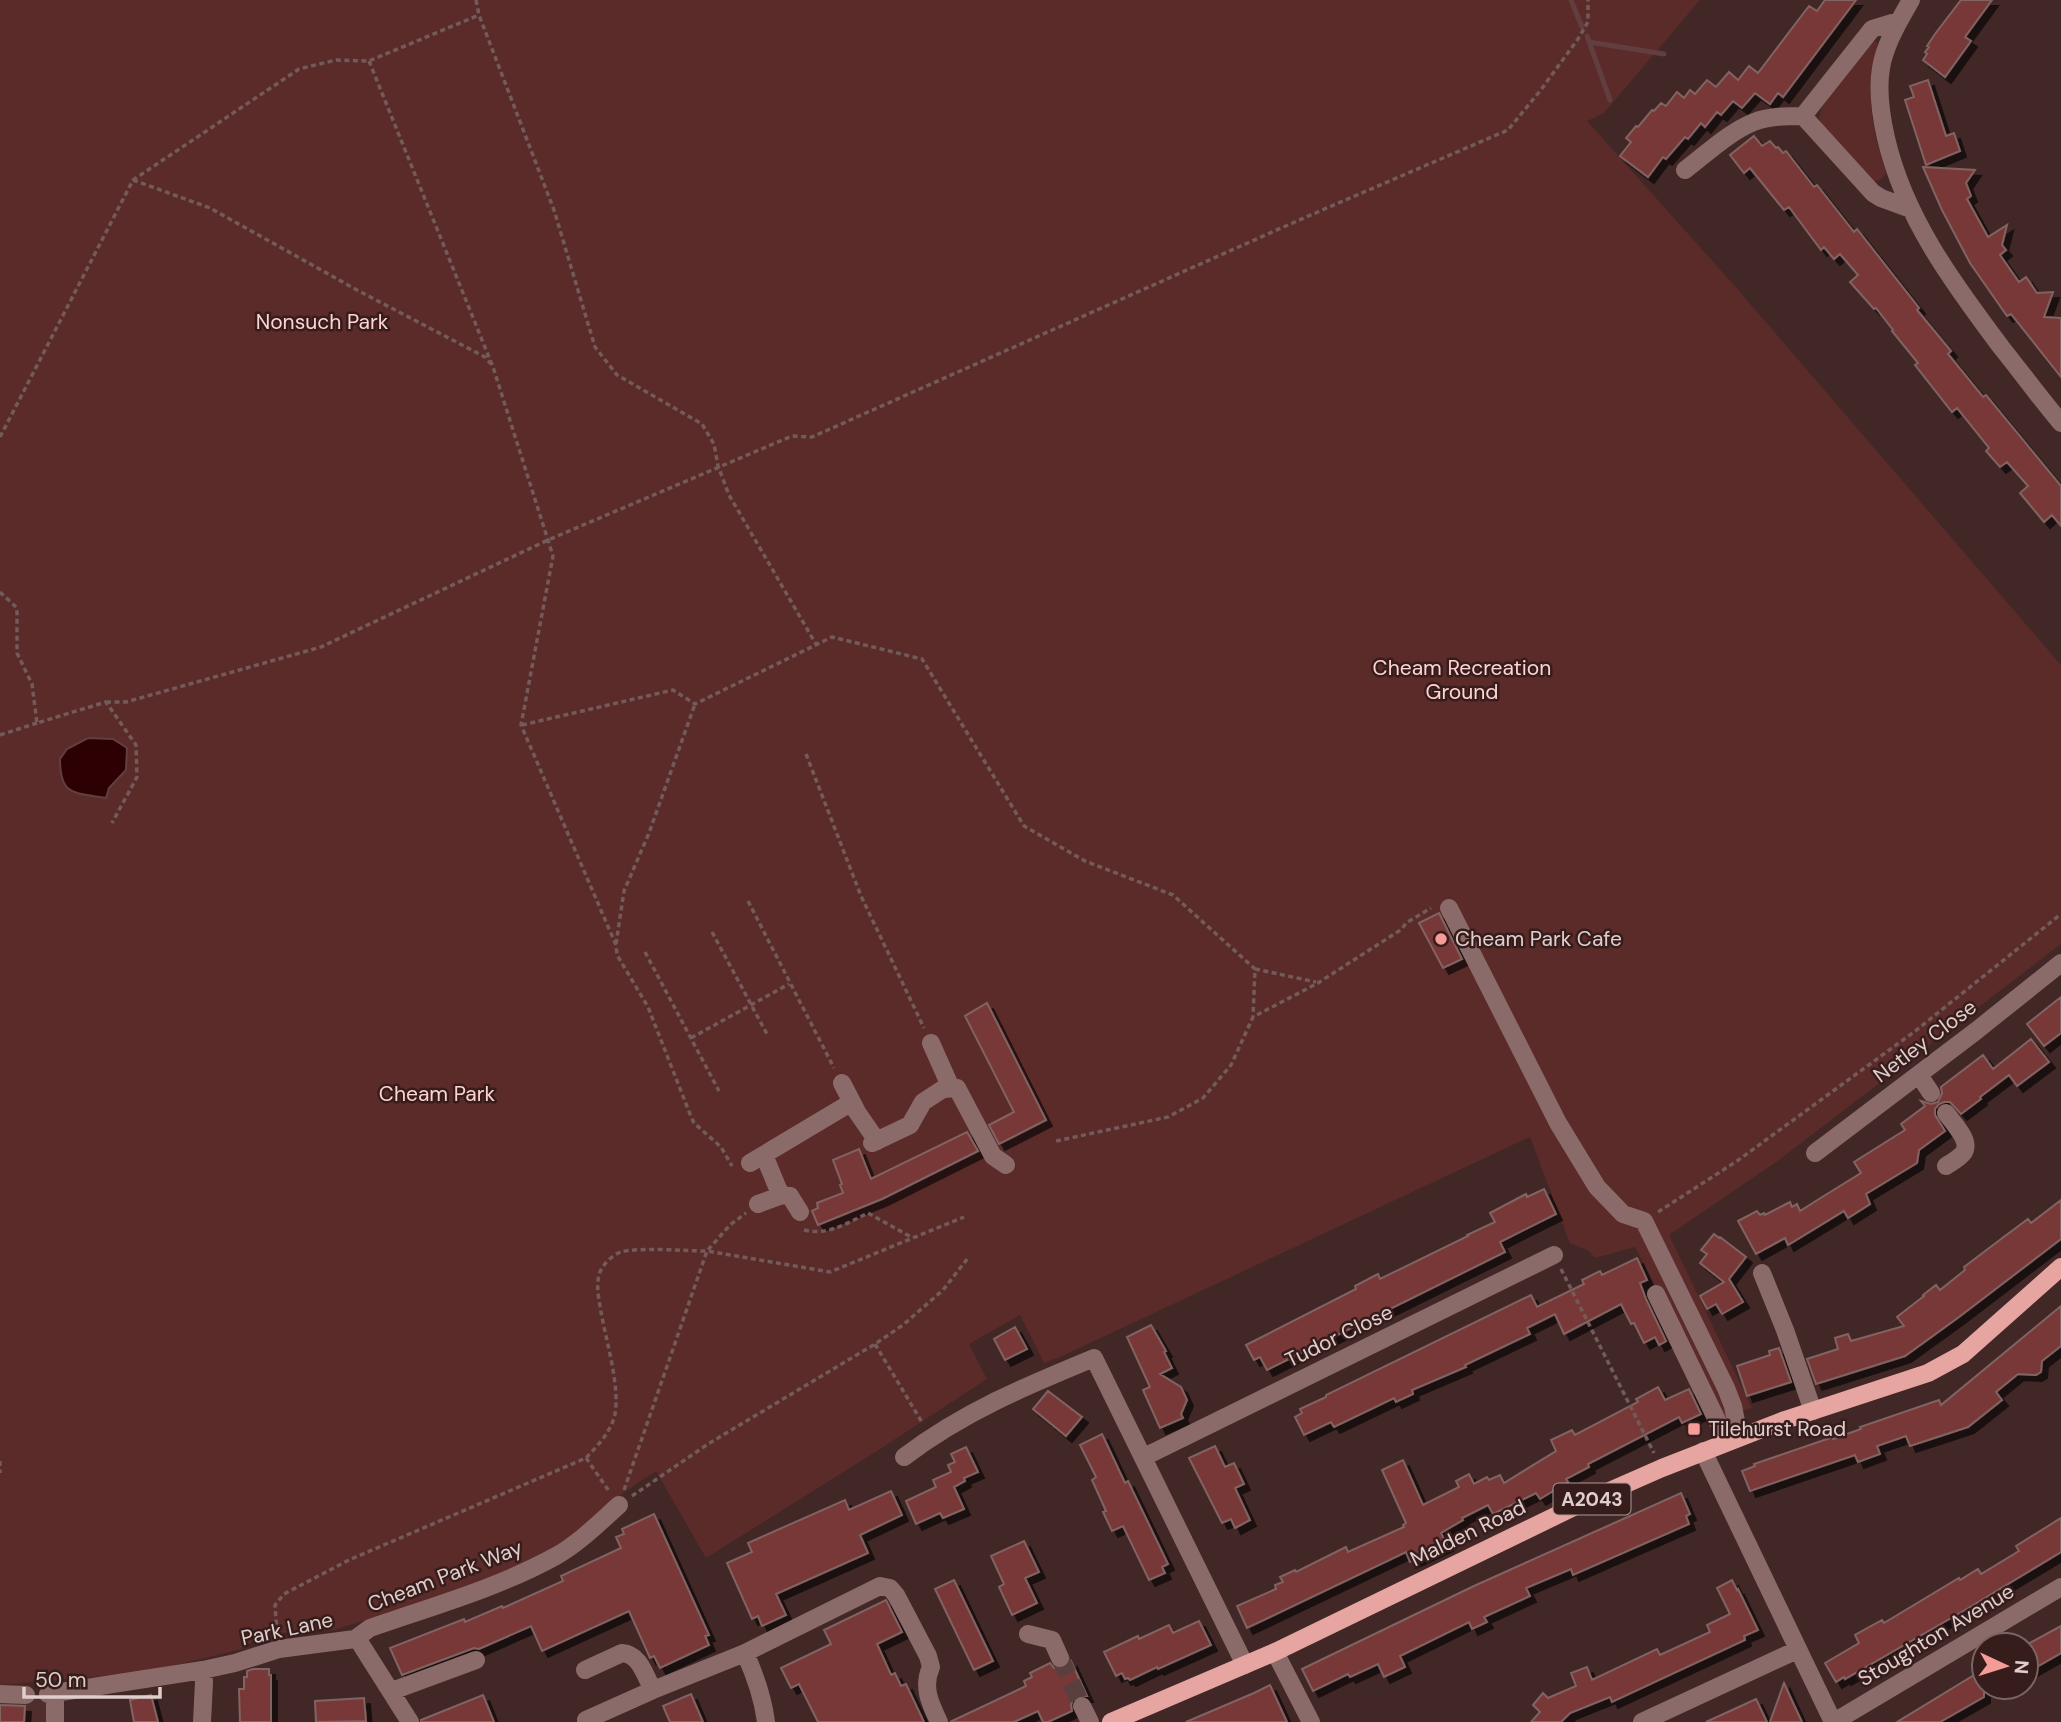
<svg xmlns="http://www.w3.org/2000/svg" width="2061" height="1722" font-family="'DM Sans',sans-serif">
	<defs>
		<filter id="shadow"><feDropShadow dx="6" dy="6" stdDeviation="0" flood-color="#0009"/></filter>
	</defs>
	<rect width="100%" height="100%" fill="#412726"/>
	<path fill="#4f2e2d" d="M0 1698 61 1700 60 1722H0Z"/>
	<path fill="#5b2b2a" d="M0 0H1700L1604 113 1587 121 1733 284 2061 665V944L1779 1160 1669 1235 1752 1408 1720 1418 1680 1333 1635 1247 1595 1258 1589 1251 1570 1243 1530 1137 1060 1357 1044 1363 1020 1315 969 1344 987 1379 877 1451 706 1558 656 1471 626 1491 571 1538 507 1575 334 1630 263 1634 242 1649 147 1672 0 1685Z
		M1874 41 1878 43C1876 54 1872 65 1871 75 1868 109 1876 141 1886 173 1883 179 1880 181 1873 181L1821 123 1819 118 1822 107 1866 48Z"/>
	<path fill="#2d0004" stroke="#633e40" stroke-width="2" d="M88 738 113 739 127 748 126 770 109 788 106 798C76 792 60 798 60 759L67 749Z"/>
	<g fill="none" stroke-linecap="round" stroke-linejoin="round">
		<path stroke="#633e40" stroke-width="5" d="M1571 0 1582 27
			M1587 36 1610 100
			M1589 42 1664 54"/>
	</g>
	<path fill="#793737" stroke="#816362" stroke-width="2" filter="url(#shadow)" d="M1825 0H1856L1783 97 1778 93 1770 104 1755 93 1742 108 1733 101 1721 115 1717 112 1705 127 1701 123 1688 139 1685 137 1666 159 1663 157 1648 177 1620 156 1631 142 1626 138 1636 126 1638 127 1652 110 1654 111 1661 103 1666 106 1677 92 1684 98 1690 90 1695 94 1707 80 1716 87 1729 72 1738 80 1749 66 1758 73 1809 6 1817 11Z
		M1961 0H1992L1965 37 1971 41 1945 77 1923 60 1927 54 1925 52 1929 47 1927 46 1935 34Z
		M1928 80 1946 136 1954 133 1960 151 1926 165 1905 100 1914 97 1910 86Z
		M1754 136 1762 146 1770 141 1776 148 1778 147 1783 153 1786 151 1814 187 1817 185 1854 232 1857 229 1919 308 1917 310 1951 351 1948 354 1983 397 1986 395 2061 486V526L2052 515 2044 522 2020 493 2028 486 2007 462 2000 467 1986 451 1989 448 1957 408 1952 412 1915 365 1918 363 1892 331 1893 330 1876 308 1874 309 1850 282 1858 275 1840 254 1834 259 1824 247 1821 250 1789 207 1784 210 1750 168 1744 173 1730 155Z
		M1923 167 1975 170 1966 183 1971 196 1967 199 1988 237 2007 225 2002 245 2006 250 2000 255 2019 282 2026 277 2037 293 2053 292 2044 317 2061 318V377L2011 314 2007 316 1970 263 1942 210Z
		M1439 913 1462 959 1443 968 1419 923Z
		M2061 997V1033L2044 1046 2027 1024Z
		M987 1003 1046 1120 999 1144 989 1125 1014 1112 965 1016Z
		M2031 1039 2049 1062 2017 1086 2009 1075 1980 1097 1981 1099 1961 1114 1950 1102H1944L1939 1104 1935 1109V1115L1945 1131 1919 1150 1917 1163 1866 1194 1870 1204 1848 1218 1844 1211 1788 1245 1785 1238 1756 1254 1738 1221 1757 1211 1760 1215 1764 1213 1765 1215 1790 1202 1792 1207 1797 1204 1800 1211 1819 1199 1861 1173 1854 1162 1905 1130 1901 1124 1925 1106 1921 1101 1931 1104 1938 1102 1942 1093 1941 1087 1983 1055 1993 1069Z
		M967 1132 978 1151 882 1199 818 1225 812 1211 818 1208 817 1203 843 1193 840 1185 842 1184 833 1160 859 1149 871 1179Z
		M1544 1189 1556 1214 1500 1242 1505 1252 1267 1370 1260 1357 1254 1360 1246 1345 1356 1289 1355 1286 1378 1274 1380 1279 1468 1236 1467 1235 1495 1222 1490 1213 1526 1194 1527 1197Z
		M2061 1200V1239L1959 1317 1905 1356 1816 1384 1807 1359 1838 1349 1835 1338 1848 1334 1851 1341 1904 1326 1897 1317 1924 1296 1923 1295 1936 1285 1940 1290 1965 1270 1964 1267 2001 1239 2028 1219 2031 1223Z
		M1714 1234 1719 1238 1720 1237 1746 1257 1729 1279 1743 1302 1722 1314 1716 1304 1707 1309 1700 1296 1724 1282 1700 1263 1707 1254 1701 1250Z
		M1637 1258 1647 1280 1640 1283 1646 1299 1666 1341 1659 1345 1655 1337 1644 1343 1634 1323 1631 1324 1621 1304 1564 1334 1555 1314 1527 1328 1530 1334 1465 1365 1466 1367 1412 1390 1413 1394 1396 1402 1394 1398 1334 1427 1331 1422 1304 1435 1295 1417 1302 1413 1300 1409 1326 1397V1395L1531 1295 1537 1307 1584 1284 1582 1280 1600 1271 1602 1275Z
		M2061 1306V1346L2042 1361 2041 1372 2036 1375 2018 1374 1996 1392 2002 1400 1968 1427 1910 1446 1906 1436 1877 1446 1880 1454 1858 1462 1855 1455 1750 1491 1742 1471 1755 1466 1754 1464 1833 1437V1439L1861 1429 1860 1427 1939 1400 1941 1405Z
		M1151 1325 1166 1351 1164 1352 1172 1368 1160 1374 1181 1387 1187 1400 1181 1414 1183 1418 1160 1428 1143 1390 1150 1387 1127 1337Z
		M1015 1327 1027 1349 1005 1360 994 1339Z
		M1779 1348 1791 1382 1747 1396 1737 1366 1770 1355 1769 1351Z
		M1658 1387 1665 1400 1689 1389 1701 1414 1682 1423 1679 1417 1588 1464 1589 1467 1566 1479 1568 1482 1540 1499 1536 1493 1493 1514 1488 1505 1462 1518 1463 1520 1441 1533 1447 1545 1419 1558 1410 1562 1406 1552 1247 1628 1237 1606 1276 1589 1275 1585 1283 1582 1280 1577 1295 1570 1296 1572 1346 1547 1348 1552 1404 1527 1403 1525 1406 1523 1382 1470 1403 1460 1423 1505 1459 1487 1456 1481 1469 1474 1474 1484 1487 1477 1489 1480 1500 1475 1504 1483 1556 1451 1551 1440 1572 1430 1575 1435 1638 1402 1636 1399Z
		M1048 1391 1082 1417 1066 1436 1033 1409Z
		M1102 1434 1125 1483 1128 1481 1168 1564 1162 1567 1165 1573 1149 1580 1123 1526 1112 1531 1103 1512 1106 1511 1092 1480 1096 1477 1080 1445Z
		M1215 1446 1225 1467 1234 1463 1244 1484 1235 1488 1250 1520 1235 1528 1231 1519 1222 1523 1189 1458Z
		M966 1447 978 1472 964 1478 965 1481 954 1487 964 1509 943 1518 940 1513 916 1524 906 1501 936 1487 933 1480 951 1472 948 1465 955 1462 951 1454Z
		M891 1491 902 1515 860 1535 868 1553 776 1594 786 1615 762 1626 758 1616 752 1619 727 1563 752 1552 748 1543 845 1500 849 1510Z
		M1681 1493 1690 1514 1686 1516 1689 1524 1573 1575 1571 1569 1526 1588 1530 1596 1484 1617 1487 1622 1472 1629 1469 1622 1400 1656 1405 1667 1384 1677 1378 1664 1350 1677 1348 1674 1313 1691 1302 1669 1474 1586Z
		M654 1514 709 1635 705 1636 709 1645 660 1668 654 1656 650 1658 629 1611 542 1651 531 1626 479 1649 474 1648 402 1675 390 1648 464 1619 465 1622 502 1606 503 1608 563 1581 561 1576 621 1548 616 1537 624 1534 622 1529Z
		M2061 1518V1552L1965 1610 1845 1679 1844 1677 1836 1682 1825 1663 1859 1643 1855 1635 1882 1620 1884 1623 1959 1578 1960 1580 1978 1569 1981 1574 2019 1551 2016 1546Z
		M1024 1541 1039 1572 1025 1578 1037 1603 1012 1615 999 1587 1004 1584 991 1556Z
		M954 1580 993 1661 974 1670 935 1589Z
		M1732 1580 1737 1590 1738 1589 1758 1630 1744 1636 1745 1640 1612 1702 1610 1697 1570 1713 1561 1722H1531L1540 1712 1533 1705 1543 1693 1548 1698 1576 1686 1571 1673 1587 1667 1592 1680 1657 1649 1660 1655 1710 1632 1707 1625 1730 1614 1717 1588Z
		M886 1600 902 1632 877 1644 891 1675 895 1673 901 1686 906 1684 924 1722H818L799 1684 791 1688 781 1668 831 1644 824 1630Z
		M1199 1621 1211 1645 1158 1669 1157 1667 1130 1680 1128 1678 1125 1679 1122 1673 1116 1676 1104 1652 1138 1636 1139 1639 1169 1625 1173 1633Z
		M2061 1626V1653L2026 1673V1645Z
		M1071 1661 1087 1696H1078L1073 1699 1071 1705 1072 1711 1048 1722H1043L1038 1711 1014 1722H950L1026 1686 1024 1681 1032 1677 1030 1673 1050 1663 1054 1668 1064 1669Z
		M253 1669H269V1675H271V1722H240L239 1689H244V1677H247V1671Z
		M1984 1669V1697L1940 1722H1897Z
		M1784 1683 1794 1705 1802 1722H1770Z
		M1270 1685 1287 1722H1186L1254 1693Z
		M691 1694 703 1722H670L663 1706Z
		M151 1695 158 1722H134L130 1700Z
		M483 1695 494 1722H421V1720Z
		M364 1698 366 1721 316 1722 315 1701Z
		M1756 1699 1767 1722H1706L1741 1706Z
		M0 1705 25 1706 24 1722H0Z"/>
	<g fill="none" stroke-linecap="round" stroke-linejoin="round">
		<path stroke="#59403f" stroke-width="18" stroke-dasharray="18 9" stroke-linecap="butt" d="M1060 1658 1082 1706"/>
		<path stroke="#735b5a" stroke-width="3.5" stroke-dasharray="5 3.5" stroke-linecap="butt" d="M476 0 479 15 554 210 595 347 617 375 702 424 714 444 718 466 729 495 817 646
			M369 61 493 367 553 556 521 725 616 945 617 955 648 1007 690 1114 694 1123 721 1147 732 1166
			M133 180 210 208 357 290 485 357 491 364
			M0 437 133 180 299 69 336 60 369 61 479 15
			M0 592 17 608V653L32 684 37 723 106 702 136 745 137 777 112 823
			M106 702H126L321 647 548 540 792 436 812 437 1306 217 1508 130 1540 91 1578 39 1588 22V0
			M522 725 673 690 695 704 832 637 922 659 1024 826 1085 861 1173 895 1255 969 1253 1017
			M0 735 37 723
			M806 754 861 896 924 1028
			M748 901 834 1068
			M712 932 768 1036
			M616 944 624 891 649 833 695 704
			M645 952 719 1091
			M1255 969 1316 982
			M691 1038 789 984
			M1056 1141 1168 1117 1203 1098 1231 1065 1253 1017 1318 983 1402 929 1406 923 1431 908
			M1658 1212 1737 1161 1914 1032 2061 914
			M804 1230C828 1236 847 1223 868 1213L911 1237
			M1561 1269 1654 1453
			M875 1344 923 1424
			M586 1458 609 1491
			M0 1461V1473
			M624 1490 707 1251 830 1272 964 1217
			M632 1496 708 1444 875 1344 903 1325 943 1290 968 1258
			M277 1633 275 1605 284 1594 349 1560 586 1458C598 1445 611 1432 615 1414 620 1386 606 1340 601 1312 599 1300 596 1287 599 1275 601 1266 612 1255 621 1252 639 1247 686 1251 707 1251L730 1225 746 1213"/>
		<path stroke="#8b6b69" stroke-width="18" d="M1911 0C1899 21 1885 44 1881 68 1877 91 1881 116 1886 138 1904 217 1953 283 2001 347 2021 372 2040 398 2061 423
			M1898 21 1872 29 1803 116 1873 193 1881 198 1911 209
			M1685 170C1706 154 1729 132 1754 122 1769 116 1787 116 1803 116
			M1449 908 1558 1123 1597 1187 1623 1214 1644 1221 1726 1388 1733 1406 1739 1437
			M931 1043 951 1088
			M1919 1075 1931 1093
			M842 1083 857 1112 877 1141
			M1946 1113C1952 1122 1971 1140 1964 1152 1960 1158 1952 1162 1946 1166
			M872 1143 910 1125 923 1102 943 1089 957 1088 993 1156 1006 1165
			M1815 1153 1976 1031 2061 963
			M764 1155 778 1189 782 1195
			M750 1163 852 1102
			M758 1204 782 1195 790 1196 800 1212
			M1762 1273 1785 1330 1813 1411
			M1656 1294 1727 1441
			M1703 1451 1833 1722
			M904 1457C963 1412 1026 1386 1094 1358L1245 1665
			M1144 1457 1554 1255
			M1028 1634 1052 1640 1060 1658
			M355 1639 370 1628C433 1606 498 1588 556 1556 579 1543 599 1523 619 1505
			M1275 1652 1311 1722
			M585 1670 622 1653C640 1654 645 1676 653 1690
			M392 1691 476 1660
			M0 1694 26 1695
			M48 1694 203 1670 235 1663 279 1649 355 1639 360 1643 410 1722
			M1082 1706 1090 1722
			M586 1720 653 1690 745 1653
			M55 1722V1693
			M202 1722 204 1682 203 1670
			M766 1722C763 1698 755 1675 745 1653L880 1586 890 1588 896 1595 928 1656 931 1667C922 1687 930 1703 939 1722
			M1642 1722 1797 1650
			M1834 1722 2061 1587"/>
		<path stroke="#e7a5a2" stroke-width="18" d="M1111 1722 1275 1652 1580 1504 1662 1468 1785 1420 1928 1373 1963 1354 2061 1267"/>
	</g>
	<g fill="#f59b98" stroke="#361d1c" stroke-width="2.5">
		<circle cx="1441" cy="939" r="7"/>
		<rect x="1687" y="1422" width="14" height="14" rx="3.5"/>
	</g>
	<g text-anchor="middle" stroke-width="5" stroke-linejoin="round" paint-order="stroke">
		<rect fill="#361d1c" stroke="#ad9998" stroke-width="2" x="1553.5" y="1483.5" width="77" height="31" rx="5"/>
		<g font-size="19" font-weight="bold" fill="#e0cecd">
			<text x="1592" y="1506">A2043</text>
		</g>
		<g font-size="21" fill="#ffd3d1" stroke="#361d1c">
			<text x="322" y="329">Nonsuch Park</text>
			<text x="1462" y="675">Cheam Recreation<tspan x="1462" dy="24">Ground</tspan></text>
			<text x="437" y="1101">Cheam Park</text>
		</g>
		<g font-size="21" fill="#e0cecd" stroke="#361d1c" text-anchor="start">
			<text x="1455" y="946">Cheam Park Cafe</text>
			<text x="1708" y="1436">Tilehurst Road</text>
		</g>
		<g font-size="21" fill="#e0cecd" stroke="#361d1c">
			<text transform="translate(1925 1041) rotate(-37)" y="7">Netley Close</text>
			<text transform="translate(1339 1336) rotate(-26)" y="7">Tudor Close</text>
			<text transform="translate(1468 1533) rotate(-26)" y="7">Malden Road</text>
			<text transform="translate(445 1576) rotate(-21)" y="7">Cheam Park Way</text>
			<text transform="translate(287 1629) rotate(-12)" y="7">Park Lane</text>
			<text transform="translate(1936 1635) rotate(-31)" y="7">Stoughton Avenue</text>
		</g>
	</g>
	<g transform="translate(2005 1666) rotate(94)"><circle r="33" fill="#361d1c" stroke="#7a6463" stroke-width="2"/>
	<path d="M0-5L12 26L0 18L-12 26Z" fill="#f59b98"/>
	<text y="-10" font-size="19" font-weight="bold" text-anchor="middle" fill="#e0cecd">N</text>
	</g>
	<path d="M24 1687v10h136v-10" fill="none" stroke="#e0cecd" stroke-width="3.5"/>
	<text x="35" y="1687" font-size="21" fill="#e0cecd" stroke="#361d1c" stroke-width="5" paint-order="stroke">50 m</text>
</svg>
